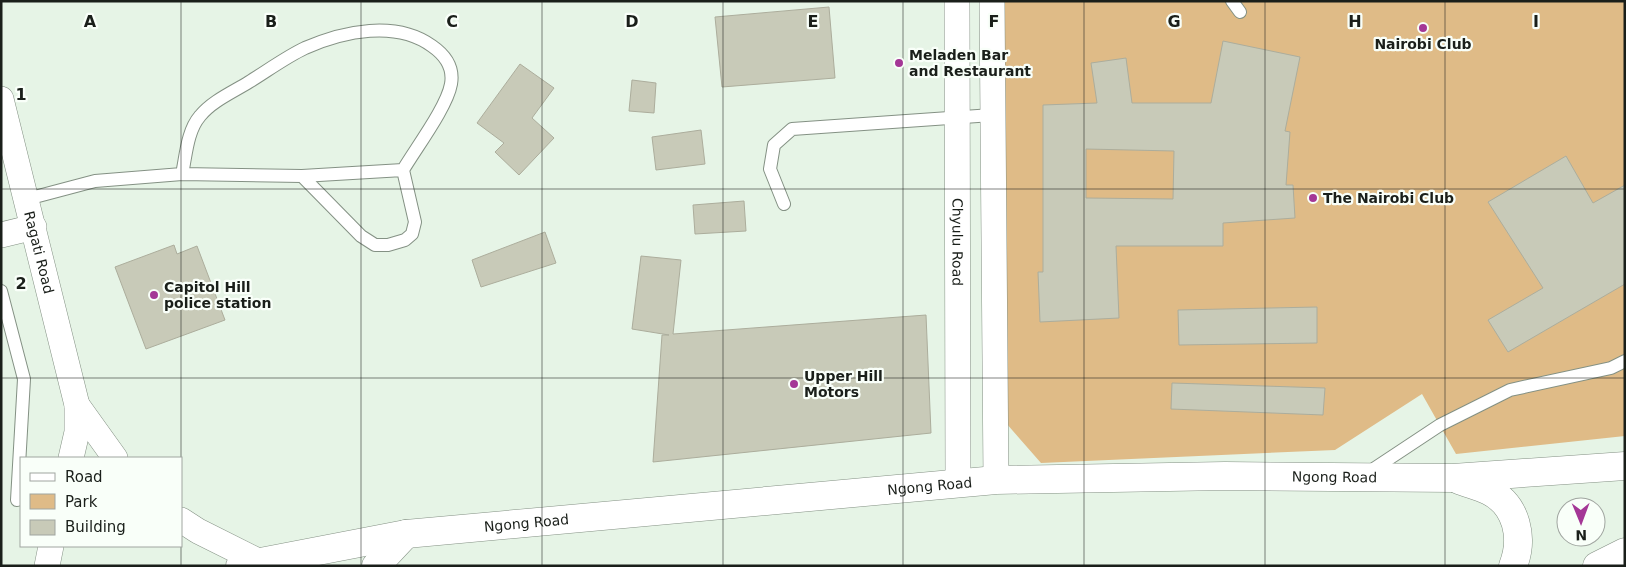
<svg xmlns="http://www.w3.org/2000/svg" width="1626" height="567" font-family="'DejaVu Sans',sans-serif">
	<rect width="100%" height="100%" fill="#e6f4e6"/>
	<path fill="#dfbb87" d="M1005 1H1625V436L1456 454 1422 394 1335 450 1041 463 999 415Z"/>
	<path fill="#c8cab8" stroke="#acad9c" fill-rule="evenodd" d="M829 7 835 78 722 87 715 17Z
		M1223 41 1300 57 1285 131 1290 132 1286 185H1293L1295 218 1223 223V246H1116L1119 318 1040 322 1038 272H1043V105L1097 103 1091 63 1126 58 1132 103H1211ZM1086 149 1174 151 1173 199 1086 198Z
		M520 64 554 88 532 118 554 138 519 175 495 152 504 143 477 123Z
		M632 80 656 83 654 113 629 111Z
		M701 130 705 164 656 170 652 137Z
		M1566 156 1593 203 1625 185V284L1508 352 1488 320 1543 288 1488 202Z
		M744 201 746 231 695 234 693 205Z
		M545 232 556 263 481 287 472 260Z
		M174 245 177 254 197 246 225 320 146 349 115 267Z
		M641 256 681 260 673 334 926 315 931 433 653 462 662 335H669L632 329Z
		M1317 307V343L1179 345 1178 310Z
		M1172 383 1325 388 1323 415 1171 409Z"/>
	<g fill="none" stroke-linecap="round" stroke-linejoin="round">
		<defs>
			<path id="service" d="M1232 1 1240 12
				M302 176 361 236 375 245H388L405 240 412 234 415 222 403 170C416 148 447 107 451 84 454 67 445 55 432 46 396 20 344 31 305 48 286 57 267 71 249 82 233 92 212 101 200 116 187 131 186 156 182 174L302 176 403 170
				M27 199 95 181 182 174
				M784 204 770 169 774 145 792 129 992 115
				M1 291 24 379 17 500
				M1369 472 1440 425 1510 390 1611 368 1625 361"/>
			<g id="minor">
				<path id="s1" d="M957 1 958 483"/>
				<path d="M992 1 996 480"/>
				<path id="s2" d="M1 99 77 405V432L71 458"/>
				<path d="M1 235 34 227"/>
				<path d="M77 405 115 458"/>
				<path d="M181 520 198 531 258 561"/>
				<path d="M47 566 51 546"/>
			</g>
			<g id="secondary">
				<path d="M1459 480C1469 484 1479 486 1489 491 1517 505 1524 538 1513 566"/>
				<path id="s3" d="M240 566 406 534 996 480 1225 476 1453 478 1625 466"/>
				<path d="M376 566 406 534"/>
				<path d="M1597 566 1625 552"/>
			</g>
		</defs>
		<use href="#service" stroke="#849184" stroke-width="14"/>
		<use href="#minor" stroke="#849184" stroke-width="26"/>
		<use href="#secondary" stroke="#849184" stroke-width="29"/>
		<use href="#service" stroke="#fff" stroke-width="12"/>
		<use href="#minor" stroke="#fff" stroke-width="25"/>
		<use href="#secondary" stroke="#fff" stroke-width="28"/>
	</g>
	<path fill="none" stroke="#1a1f1a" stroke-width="1" stroke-opacity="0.55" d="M181 1V458M361 1V566M542 1V566M723 1V566M903 1V566M1084 1V566M1265 1V566M1445 1V566M1 189H1625M1 378H1625M181 546V566"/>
	<g fill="#a43796" stroke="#f9fff9" stroke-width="2">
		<circle cx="1423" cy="28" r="5"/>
		<circle cx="899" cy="63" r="5"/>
		<circle cx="1313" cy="198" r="5"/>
		<circle cx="154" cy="295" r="5"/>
		<circle cx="794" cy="384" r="5"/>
	</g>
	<g text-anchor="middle" stroke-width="4.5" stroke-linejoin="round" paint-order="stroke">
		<g font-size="14" font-weight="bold" fill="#1a1f1a" stroke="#f9fff9" text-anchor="start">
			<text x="1423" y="49" text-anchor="middle">Nairobi Club</text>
			<text x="909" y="60">Meladen Bar<tspan x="909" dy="16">and Restaurant</tspan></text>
			<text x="1323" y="203">The Nairobi Club</text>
			<text x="164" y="292">Capitol Hill<tspan x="164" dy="16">police station</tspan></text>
			<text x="804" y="381">Upper Hill<tspan x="804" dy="16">Motors</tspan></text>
		</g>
		<g font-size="14" fill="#1a1f1a" stroke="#f9fff9">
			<text dy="5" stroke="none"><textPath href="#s1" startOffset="241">Chyulu Road</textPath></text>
			<text dy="5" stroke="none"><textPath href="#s2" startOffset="158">Ragati Road</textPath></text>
			<text dy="5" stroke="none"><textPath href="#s3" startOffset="1100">Ngong Road</textPath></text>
			<text dy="5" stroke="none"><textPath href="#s3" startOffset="695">Ngong Road</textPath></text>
			<text dy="5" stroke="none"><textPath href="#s3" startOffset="290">Ngong Road</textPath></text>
		</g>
	</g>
	<g font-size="16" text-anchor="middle" font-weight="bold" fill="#1a1f1a" stroke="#f9fff9" stroke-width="4.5" stroke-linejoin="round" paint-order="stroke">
		<text x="90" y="27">A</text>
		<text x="271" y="27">B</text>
		<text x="452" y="27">C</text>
		<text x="632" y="27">D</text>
		<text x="813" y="27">E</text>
		<text x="994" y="27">F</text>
		<text x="1174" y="27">G</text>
		<text x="1355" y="27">H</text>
		<text x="1536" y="27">I</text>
		<text x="21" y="100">1</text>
		<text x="21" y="289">2</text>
	</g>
	<rect width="1626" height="567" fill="none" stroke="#1a1f1a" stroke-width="5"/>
	<rect x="20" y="457" width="162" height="90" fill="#f9fff9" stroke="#a0a5a0"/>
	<rect x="30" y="473" width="25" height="8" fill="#ffffff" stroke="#a0a5a0"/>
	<text x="65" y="482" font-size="15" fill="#1a1f1a">Road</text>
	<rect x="30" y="494" width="25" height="15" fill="#dfbb87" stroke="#a0a5a0"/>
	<text x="65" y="507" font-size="15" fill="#1a1f1a">Park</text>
	<rect x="30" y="520" width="25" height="15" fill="#c8cab8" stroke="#a0a5a0"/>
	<text x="65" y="532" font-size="15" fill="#1a1f1a">Building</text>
	<g transform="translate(1581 522) rotate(179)"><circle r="24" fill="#f9fff9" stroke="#a0a5a0"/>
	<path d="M0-4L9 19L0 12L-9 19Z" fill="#a43796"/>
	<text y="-8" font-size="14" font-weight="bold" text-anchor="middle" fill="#1a1f1a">N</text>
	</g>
</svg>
